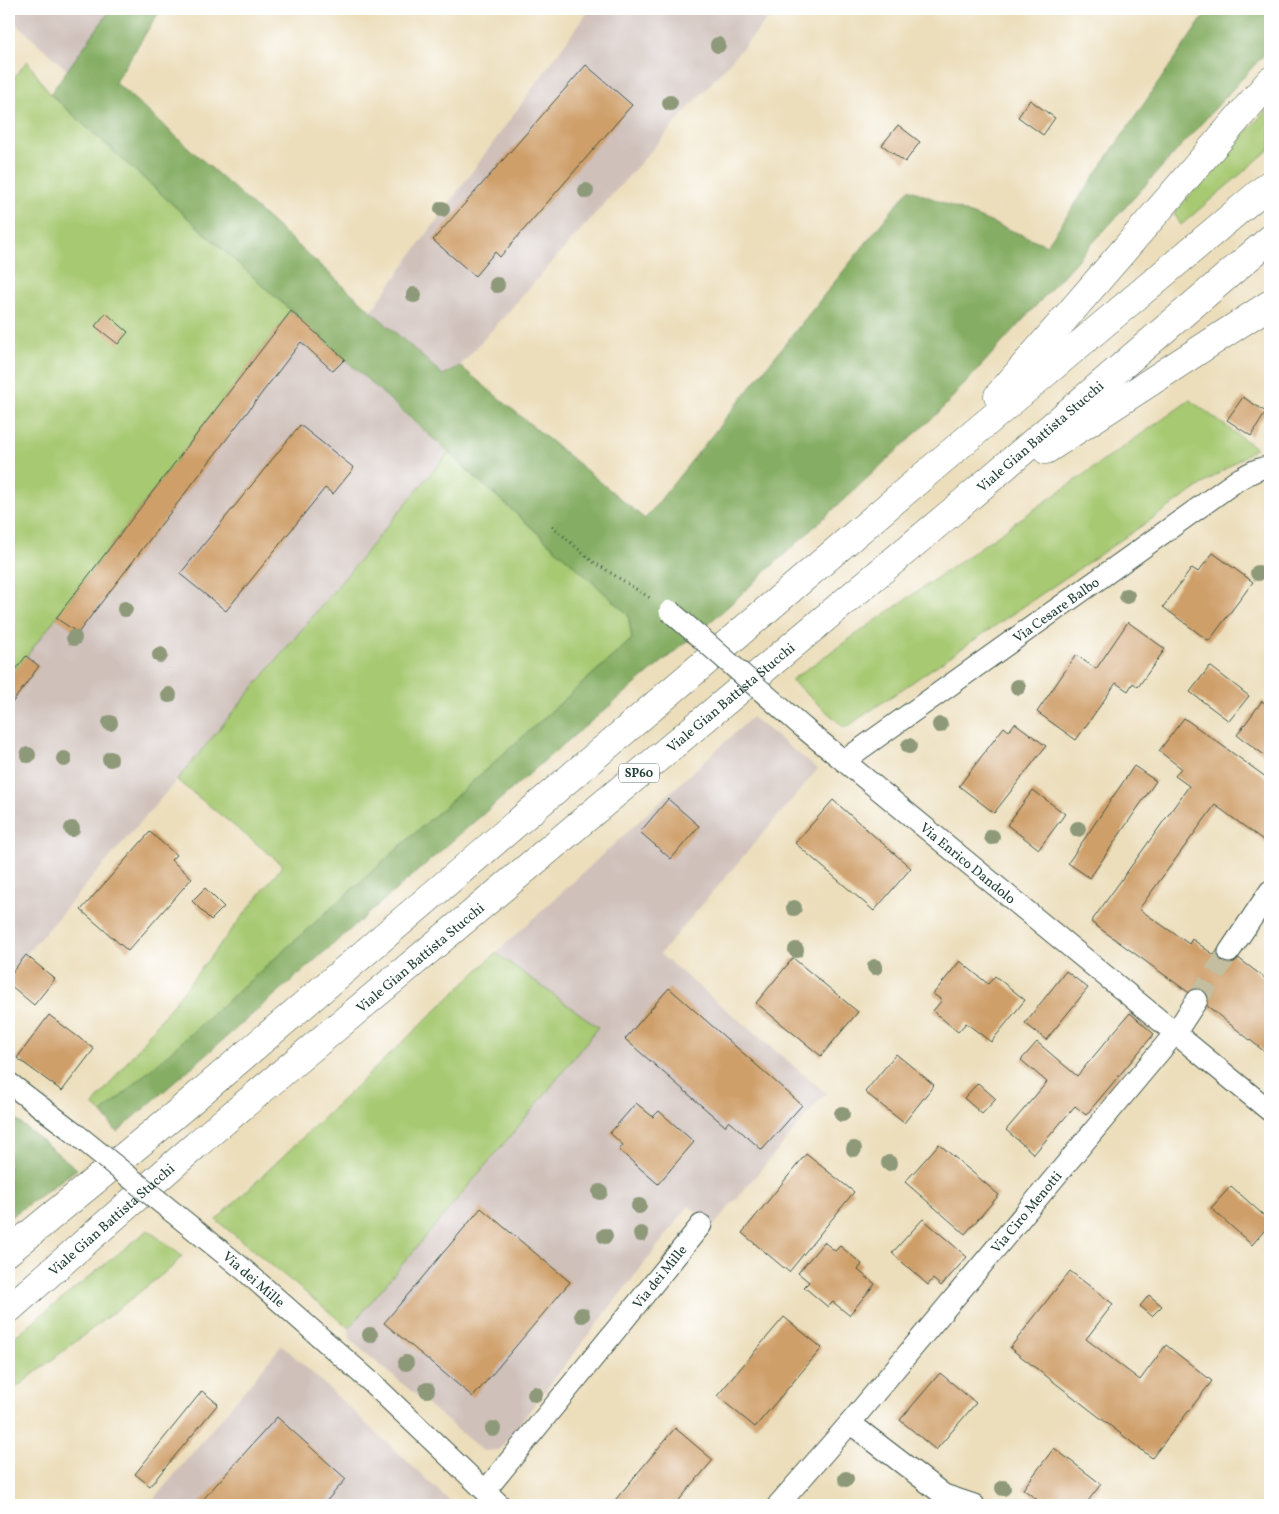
<svg xmlns="http://www.w3.org/2000/svg" width="1279" height="1514" font-family="Vollkorn,serif">
	<rect width="100%" height="100%" fill="#fff"/>
	<filter id="ink" filterUnits="userSpaceOnUse"><feTurbulence type="fractalNoise" baseFrequency=".02" numOctaves="2"/><feDisplacementMap in="SourceGraphic" scale="10" xChannelSelector="R" yChannelSelector="G"/><feConvolveMatrix kernelMatrix="1 2 1 2 8 2 1 2 1" color-interpolation-filters="sRGB"/></filter>
	<filter id="wash" filterUnits="userSpaceOnUse"><feTurbulence type="fractalNoise" baseFrequency=".0096" numOctaves="4" result="noise"/><feDisplacementMap in="SourceGraphic" scale="20" xChannelSelector="R" yChannelSelector="G"/><feGaussianBlur stdDeviation="1.12" result="paint"/><feColorMatrix in="noise" values="0 0 0 0 0 0 0 0 0 0 0 0 0 0 0 0 0 1.4 0 .05"/><feComposite in="paint" operator="in"/></filter>
	<g filter="url(#wash)">
		<rect width="100%" height="100%" fill="#ecdebb"/>
		<path fill="#cfc0ba" d="M9 9H111L67 70 9 17Z
			M590 9H777L460 366 444 376 371 311Z
			M291 311 448 453 177 780 9 974V679Z
			M752 717 818 769 660 954 826 1093 714 1225 689 1206 499 1450 483 1451 350 1340 349 1328 538 1103 598 1027 496 953Z
			M282 1345 454 1505H149Z"/>
		<path fill="#a7c972" stroke="#638353" d="M27 61 50 94 291 311 9 679V84Z
			M1270 106V149L1181 225 1174 213Z
			M1190 400 1256 448 845 728 791 680Z
			M448 453 628 614 632 639 102 1113 93 1105 283 865 177 780Z
			M496 953 598 1027 538 1103 349 1328 216 1220Z
			M148 1230 182 1256 172 1267 9 1393V1341Z"/>
		<path fill="#85ad64" stroke="#52754c" d="M111 9H161L115 82 443 375 460 366 645 519 909 189 1047 245 1209 9H1270V48L941 410 723 611 558 749 117 1132 102 1113 632 639 628 614 50 94Z
			M9 1114 77 1169 9 1218Z"/>
		<g id="blocks">
			<path fill="#cf9f69" d="M586 65 632 105 500 257 495 252 475 276 433 240Z
				M1030 100 1055 118 1043 135 1018 117Z
				M898 125 920 142 905 162 882 145Z
				M291 311 345 359 333 371 301 342 78 633 56 618Z
				M106 313 128 332 118 344 95 326Z
				M1243 397 1266 412 1251 436 1227 420Z
				M300 425 354 468 333 494 325 488 226 611 180 574Z
				M1213 553 1253 582 1209 641 1163 607 1192 568 1198 572Z
				M1128 622 1165 649 1138 687 1133 683 1128 691 1116 683 1076 740 1037 712 1076 655 1096 669Z
				M26 656 39 666 9 707V679Z
				M1210 666 1249 696 1229 721 1190 692Z
				M1262 701 1270 707V759L1237 735Z
				M1184 718 1270 780V845L1215 805 1139 909 1189 944 1192 939 1214 955 1221 945 1270 982V1056L1206 1005 1091 922 1189 786 1175 776 1181 768 1159 751Z
				M1015 723 1046 746 994 813 959 786 1004 727 1009 731Z
				M1134 766 1156 781 1090 878 1068 863Z
				M1033 790 1065 814 1039 849 1007 825Z
				M668 799 699 826 671 859 640 832Z
				M833 800 911 868 874 911 795 843Z
				M150 832 176 855 171 860 192 878 128 951 81 910Z
				M205 888 224 907 211 920 192 901Z
				M26 955 55 979 34 1005 9 984V976Z
				M793 958 858 1012 821 1056 756 1003Z
				M960 961 988 984 995 976 1025 1000 991 1042 966 1023 958 1032 933 1011 942 1000 933 994Z
				M1066 971 1088 988 1046 1040 1025 1023Z
				M669 988 802 1105 762 1150 729 1121 725 1126 625 1039Z
				M1130 1013 1154 1034 1086 1115 1075 1106 1034 1154 1006 1130 1047 1082 1021 1060 1037 1042 1077 1076Z
				M49 1015 94 1049 62 1091 17 1058Z
				M896 1054 934 1085 904 1123 865 1092Z
				M978 1083 996 1099 982 1114 964 1098Z
				M636 1103 653 1117 659 1111 694 1142 658 1184 619 1150 623 1145 610 1133Z
				M939 1144 999 1195 965 1234 905 1182Z
				M806 1154 854 1192 789 1272 742 1233Z
				M1231 1186 1270 1221V1224L1252 1245 1211 1208Z
				M481 1208 570 1282 473 1397 384 1323Z
				M923 1219 967 1257 941 1286 933 1279 928 1285 892 1253Z
				M824 1242 835 1251 840 1246 862 1264 858 1270 875 1284 849 1315 833 1302 828 1307 804 1287 809 1282 798 1273Z
				M1070 1271 1113 1304 1086 1339 1140 1380 1166 1345 1212 1381 1152 1458 1010 1348Z
				M1149 1295 1162 1306 1152 1316 1140 1306Z
				M784 1317 822 1348 755 1427 717 1396Z
				M940 1373 976 1403 936 1450 900 1420Z
				M202 1391 218 1404 150 1486 135 1474Z
				M277 1417 346 1479 323 1505H198Z
				M675 1428 713 1460 675 1505H611Z
				M1054 1448 1101 1484 1085 1505H1044L1023 1489Z"/>
		</g>
	</g>
	<g filter="url(#ink)">
		<use href="#blocks" fill-opacity="0" stroke="#3e5548" stroke-width="1"/>
		<g fill="none" stroke-linecap="round" stroke-linejoin="round">
			<path stroke="#c3bea0" stroke-width="21" stroke-dasharray="21 11" stroke-linecap="butt" d="M1197 1000 1229 952"/>
			<defs>
				<g id="minor">
					<path id="s1" d="M805 729 1270 1111"/>
					<path id="s2" d="M845 760 1239 479C1249 474 1259 467 1270 467"/>
					<path d="M1229 952 1270 891"/>
					<path d="M9 1083 71 1130"/>
					<path d="M242 1268 372 1383 500 1505"/>
					<path d="M850 1423 944 1495 974 1505"/>
					<path id="s3" d="M486 1490 701 1225"/>
					<path id="s4" d="M778 1505 850 1423 1176 1032 1197 1000"/>
				</g>
				<g id="trunk">
					<path d="M998 396 1270 81"/>
					<path d="M1046 450 1270 304"/>
					<path d="M9 1251 177 1113 941 461 1270 184"/>
					<path id="s5" d="M9 1309 196 1145 953 511 1270 239"/>
				</g>
			</defs>
			<use href="#minor" stroke="#3e5548" stroke-width="23"/>
			<use href="#trunk" stroke="#3e5548" stroke-width="29"/>
			<path stroke="#3e5548" stroke-width="3" stroke-dasharray="1 4" stroke-linecap="butt" d="M552 526 592 561 650 598"/>
			<use href="#minor" stroke="#fff" stroke-width="21"/>
			<use href="#trunk" stroke="#fff" stroke-width="28"/>
			<defs>
				<path id="minor-bridge" d="M670 611 805 729
					M71 1130 242 1268"/>
			</defs>
			<use href="#minor-bridge" stroke="#3e5548" stroke-width="23" stroke-linecap="butt"/>
			<use href="#minor-bridge" stroke="#fff" stroke-width="21"/>
		</g>
		<g fill="#8e997a">
			<circle cx="718" cy="45" r="8"/>
			<circle cx="670" cy="103" r="8"/>
			<circle cx="586" cy="191" r="8"/>
			<circle cx="442" cy="209" r="8"/>
			<circle cx="497" cy="285" r="8"/>
			<circle cx="414" cy="295" r="8"/>
			<circle cx="1258" cy="573" r="8"/>
			<circle cx="1127" cy="596" r="8"/>
			<circle cx="125" cy="609" r="8"/>
			<circle cx="74" cy="638" r="8"/>
			<circle cx="160" cy="655" r="8"/>
			<circle cx="1018" cy="687" r="8"/>
			<circle cx="169" cy="695" r="8"/>
			<circle cx="110" cy="723" r="8"/>
			<circle cx="940" cy="725" r="8"/>
			<circle cx="909" cy="746" r="8"/>
			<circle cx="28" cy="755" r="8"/>
			<circle cx="64" cy="759" r="8"/>
			<circle cx="110" cy="759" r="8"/>
			<circle cx="72" cy="829" r="8"/>
			<circle cx="1078" cy="829" r="8"/>
			<circle cx="992" cy="837" r="8"/>
			<circle cx="794" cy="908" r="8"/>
			<circle cx="796" cy="950" r="8"/>
			<circle cx="875" cy="967" r="8"/>
			<circle cx="842" cy="1114" r="8"/>
			<circle cx="854" cy="1149" r="8"/>
			<circle cx="889" cy="1163" r="8"/>
			<circle cx="600" cy="1192" r="8"/>
			<circle cx="639" cy="1206" r="8"/>
			<circle cx="641" cy="1234" r="8"/>
			<circle cx="605" cy="1236" r="8"/>
			<circle cx="582" cy="1315" r="8"/>
			<circle cx="370" cy="1335" r="8"/>
			<circle cx="406" cy="1363" r="8"/>
			<circle cx="427" cy="1390" r="8"/>
			<circle cx="535" cy="1394" r="8"/>
			<circle cx="493" cy="1429" r="8"/>
			<circle cx="846" cy="1479" r="8"/>
			<circle cx="1003" cy="1488" r="8"/>
		</g>
	</g>
	<g text-anchor="middle" stroke-width="4" stroke-linejoin="round" paint-order="stroke">
		<rect fill="#fff" stroke="#627771" stroke-width="1" x="619" y="763.5" width="40" height="19" rx="4"/>
		<g font-size="12" font-weight="bold" fill="#1f3d34">
			<text x="639" y="777">SP60</text>
		</g>
		<g font-size="14" fill="#1f3d34" stroke="#fff">
			<text dy="5" stroke="none"><textPath href="#s5" startOffset="1351">Viale Gian Battista Stucchi</textPath></text>
			<text dy="5" stroke="none"><textPath href="#s2" startOffset="259">Via Cesare Balbo</textPath></text>
			<text dy="5" stroke="none"><textPath href="#s5" startOffset="946">Viale Gian Battista Stucchi</textPath></text>
			<text dy="5" stroke="none"><textPath href="#s1" startOffset="211">Via Enrico Dandolo</textPath></text>
			<text dy="5" stroke="none"><textPath href="#s5" startOffset="541">Viale Gian Battista Stucchi</textPath></text>
			<text dy="5" stroke="none"><textPath href="#s4" startOffset="384">Via Ciro Menotti</textPath></text>
			<text dy="5" stroke="none"><textPath href="#s5" startOffset="136">Viale Gian Battista Stucchi</textPath></text>
			<text dy="5" stroke="none"><textPath href="#s3" startOffset="275">Via dei Mille</textPath></text>
			<text transform="translate(254 1279) rotate(41)" y="5">Via dei Mille</text>
		</g>
	</g>
	<rect width="1279" height="1514" fill="none" stroke="#fff" stroke-width="30"/>
</svg>
